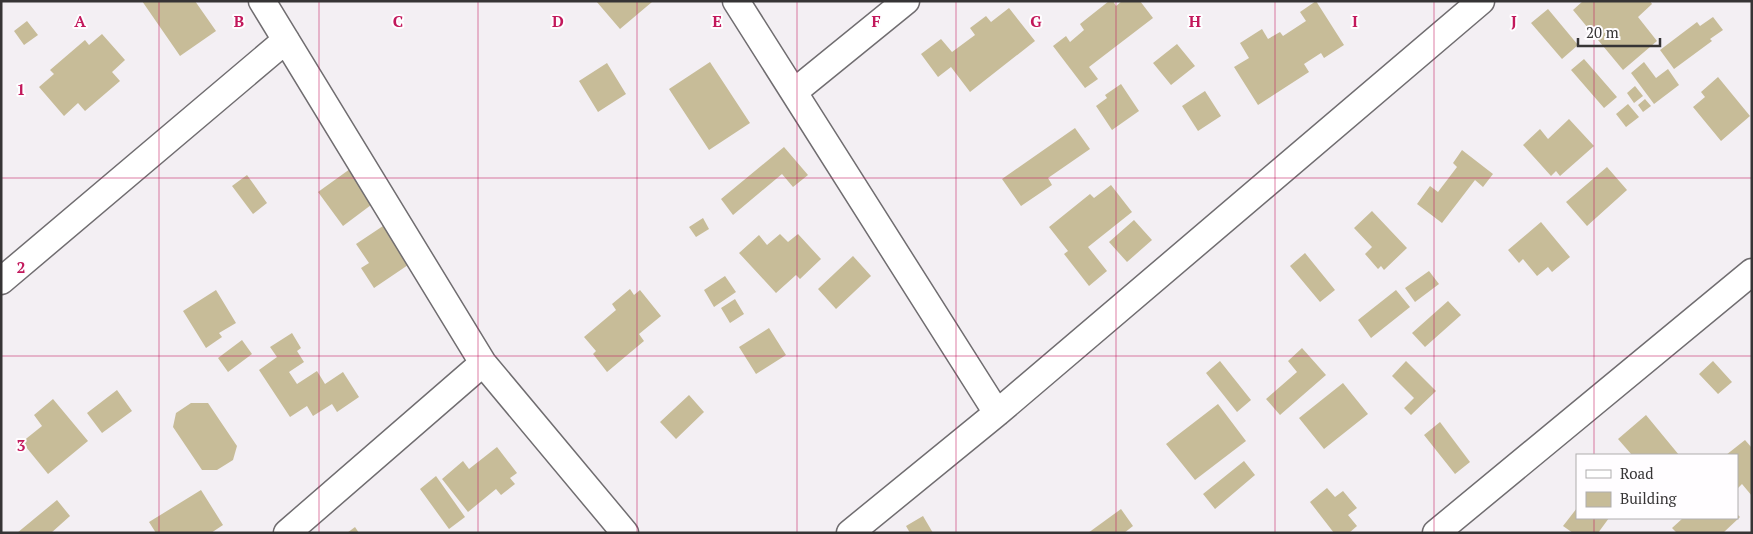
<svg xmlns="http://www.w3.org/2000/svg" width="1753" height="534" font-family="'PT Serif',serif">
	<rect width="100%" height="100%" fill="#f3eff3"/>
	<path fill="#c7bc98" d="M142 1H195L216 31 180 56Z
		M596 1H651L652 2 620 29Z
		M1109 1H1113L1116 6 1122 1H1140L1153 18 1089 67 1098 79 1085 88 1053 46 1066 36 1070 42 1084 30 1080 24Z
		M1316 1 1344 45 1324 58 1321 53 1304 64 1309 72 1258 105 1234 67 1249 58 1240 43 1262 29 1268 39 1280 32 1283 36 1306 21 1300 12Z
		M1583 1H1650L1652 4 1638 17 1657 41 1623 70 1573 10Z
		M1009 8 1035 41 970 92 951 67 938 77 921 54 941 39 952 52 975 35 970 28 986 16 991 22Z
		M1548 9 1578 45 1562 59 1531 23Z
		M1713 17 1723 30 1710 39 1712 41 1674 69 1660 50 1697 22 1700 26Z
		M27 21 38 35 24 45 14 31Z
		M102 34 125 60 112 72 120 81 85 111 78 103 64 116 39 87 54 74 50 70 85 40 89 45Z
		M1177 44 1195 66 1171 85 1153 63Z
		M1584 59 1617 97 1604 108 1571 70Z
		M710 62 750 123 709 150 669 89Z
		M1644 62 1656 78 1668 69 1679 85 1654 104 1631 73Z
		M607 63 626 94 598 112 579 81Z
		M1718 77 1750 116 1721 141 1693 107 1705 97 1701 92Z
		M1121 84 1139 111 1112 130 1096 106 1107 98 1105 95Z
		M1635 86 1643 96 1634 103 1627 93Z
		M1205 91 1221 116 1198 131 1182 106Z
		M1645 99 1651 106 1643 112 1638 105Z
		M1628 104 1639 117 1626 127 1616 114Z
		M1569 119 1594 146 1560 176 1556 171 1551 176 1523 145 1540 129 1548 139Z
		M1075 128 1090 149 1048 178 1052 185 1021 206 1002 179Z
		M784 147 808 175 793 187 782 174 733 215 721 199Z
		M1462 150 1493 174 1483 187 1475 180 1442 223 1417 204 1430 186 1438 192 1457 167 1453 163Z
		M1607 167 1627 190 1587 226 1566 202Z
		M350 169 375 202 343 226 318 192Z
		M247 175 267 203 253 214 232 186Z
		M1111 185 1132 212 1088 247 1107 271 1089 286 1064 254 1068 251 1049 227 1090 194 1094 198Z
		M1372 211 1407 248 1384 270 1381 266 1378 269 1365 254 1372 247 1354 228Z
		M703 218 709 229 696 237 689 227Z
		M1134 220 1152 240 1127 262 1109 242Z
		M1541 222 1570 257 1552 272 1548 267 1537 276 1523 259 1519 263 1508 250Z
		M383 226 408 265 374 288 361 268 369 263 356 244Z
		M780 234 788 242 798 234 821 259 800 279 796 275 776 293 739 253 759 235 767 245Z
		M1305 253 1335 290 1320 302 1290 266Z
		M853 256 871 276 836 309 818 289Z
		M1429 271 1439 284 1415 302 1405 288Z
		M725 276 736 292 714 307 704 290Z
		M630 289 634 295 640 290 661 316 639 334 644 341 607 372 593 354 596 351 584 337 616 310 612 304Z
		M216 290 236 323 219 333 222 337 206 348 183 311Z
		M1396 290 1410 307 1371 338 1358 320Z
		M735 299 744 314 730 323 721 308Z
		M1448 301 1461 315 1425 347 1412 333Z
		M769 328 786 355 756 374 739 347Z
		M292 333 301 348 297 351 304 362 289 372 297 384 317 371 325 384 343 372 359 397 337 412 332 404 313 416 307 406 290 417 259 370 277 357 270 347Z
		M242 340 252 354 228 372 218 358Z
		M1302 348 1326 375 1280 415 1266 399 1297 372 1288 361Z
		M1220 361 1251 400 1237 412 1206 373Z
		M1406 361 1436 391 1411 415 1404 408 1414 398 1392 376Z
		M1713 361 1732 382 1718 394 1699 374Z
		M1343 383 1368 414 1324 449 1299 418Z
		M117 390 132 411 102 433 87 413Z
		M689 395 704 412 676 439 660 422Z
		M53 399 88 441 48 474 22 442 42 426 34 415Z
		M191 403H208L237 446 233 460 217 470H202L173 427 176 413Z
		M1218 404 1246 441 1195 480 1166 444Z
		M1646 415 1679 455H1632L1618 439Z
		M1440 422 1470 462 1455 474 1424 435Z
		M1745 440 1752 448V496L1742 484 1737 489V455H1726Z
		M497 447 517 473 510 478 515 484 501 495 496 489 468 512 442 479 463 461 469 469Z
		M1244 461 1255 475 1215 509 1203 494Z
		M436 476 465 517 449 529 420 489Z
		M1327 488 1335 497 1343 491 1357 508 1348 515 1357 526 1349 533H1334L1310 502Z
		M201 490 223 525 211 533H156L149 522Z
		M57 500 70 516 51 533H17Z
		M1577 508V518H1609L1598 533H1573L1563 526Z
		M1121 509 1133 526 1124 533H1088Z
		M1737 514 1740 517 1723 533H1677L1672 528 1683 518H1737Z
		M923 516 933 533H910L906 526Z
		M355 527 359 533H347Z"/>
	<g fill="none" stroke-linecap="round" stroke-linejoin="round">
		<defs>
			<path id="minor" d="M262 1 483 363 625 533
				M736 1 997 413
				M794 92 906 1
				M1 281 286 40
				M287 533 483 363
				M850 533 997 413 1481 1
				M1436 533 1752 272"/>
		</defs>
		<use href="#minor" stroke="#706d70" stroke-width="29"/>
		<use href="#minor" stroke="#fff" stroke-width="26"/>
	</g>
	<path fill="none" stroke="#c2185b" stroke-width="1" stroke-opacity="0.55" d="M159 1V533M319 1V533M478 1V533M637 1V533M797 1V533M956 1V533M1116 1V533M1275 1V533M1434 1V533M1594 1V455M1 178H1752M1 356H1752M1594 518V533"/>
	<g font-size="16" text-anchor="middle" font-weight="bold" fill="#c2185b" stroke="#fffdff" stroke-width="4" stroke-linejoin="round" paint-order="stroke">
		<text x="80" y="27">A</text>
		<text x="239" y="27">B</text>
		<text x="398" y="27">C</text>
		<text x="558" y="27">D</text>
		<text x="717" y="27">E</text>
		<text x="876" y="27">F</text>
		<text x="1036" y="27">G</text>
		<text x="1195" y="27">H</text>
		<text x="1355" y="27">I</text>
		<text x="1514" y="27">J</text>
		<text x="21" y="95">1</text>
		<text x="21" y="273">2</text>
		<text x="21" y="451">3</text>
	</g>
	<rect width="1753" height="534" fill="none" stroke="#363435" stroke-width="5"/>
	<rect x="1576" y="454" width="162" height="65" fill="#fffdff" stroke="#afadae"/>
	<rect x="1586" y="470" width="25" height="8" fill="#ffffff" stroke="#afadae"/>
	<text x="1620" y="479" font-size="15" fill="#363435">Road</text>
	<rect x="1586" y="492" width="25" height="15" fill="#c7bc98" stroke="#afadae"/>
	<text x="1620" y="504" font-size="15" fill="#363435">Building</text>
	<path d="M1578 38v8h82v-8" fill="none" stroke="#363435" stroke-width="2.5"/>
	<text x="1586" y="38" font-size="15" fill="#363435" stroke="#fffdff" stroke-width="4" paint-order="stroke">20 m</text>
</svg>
